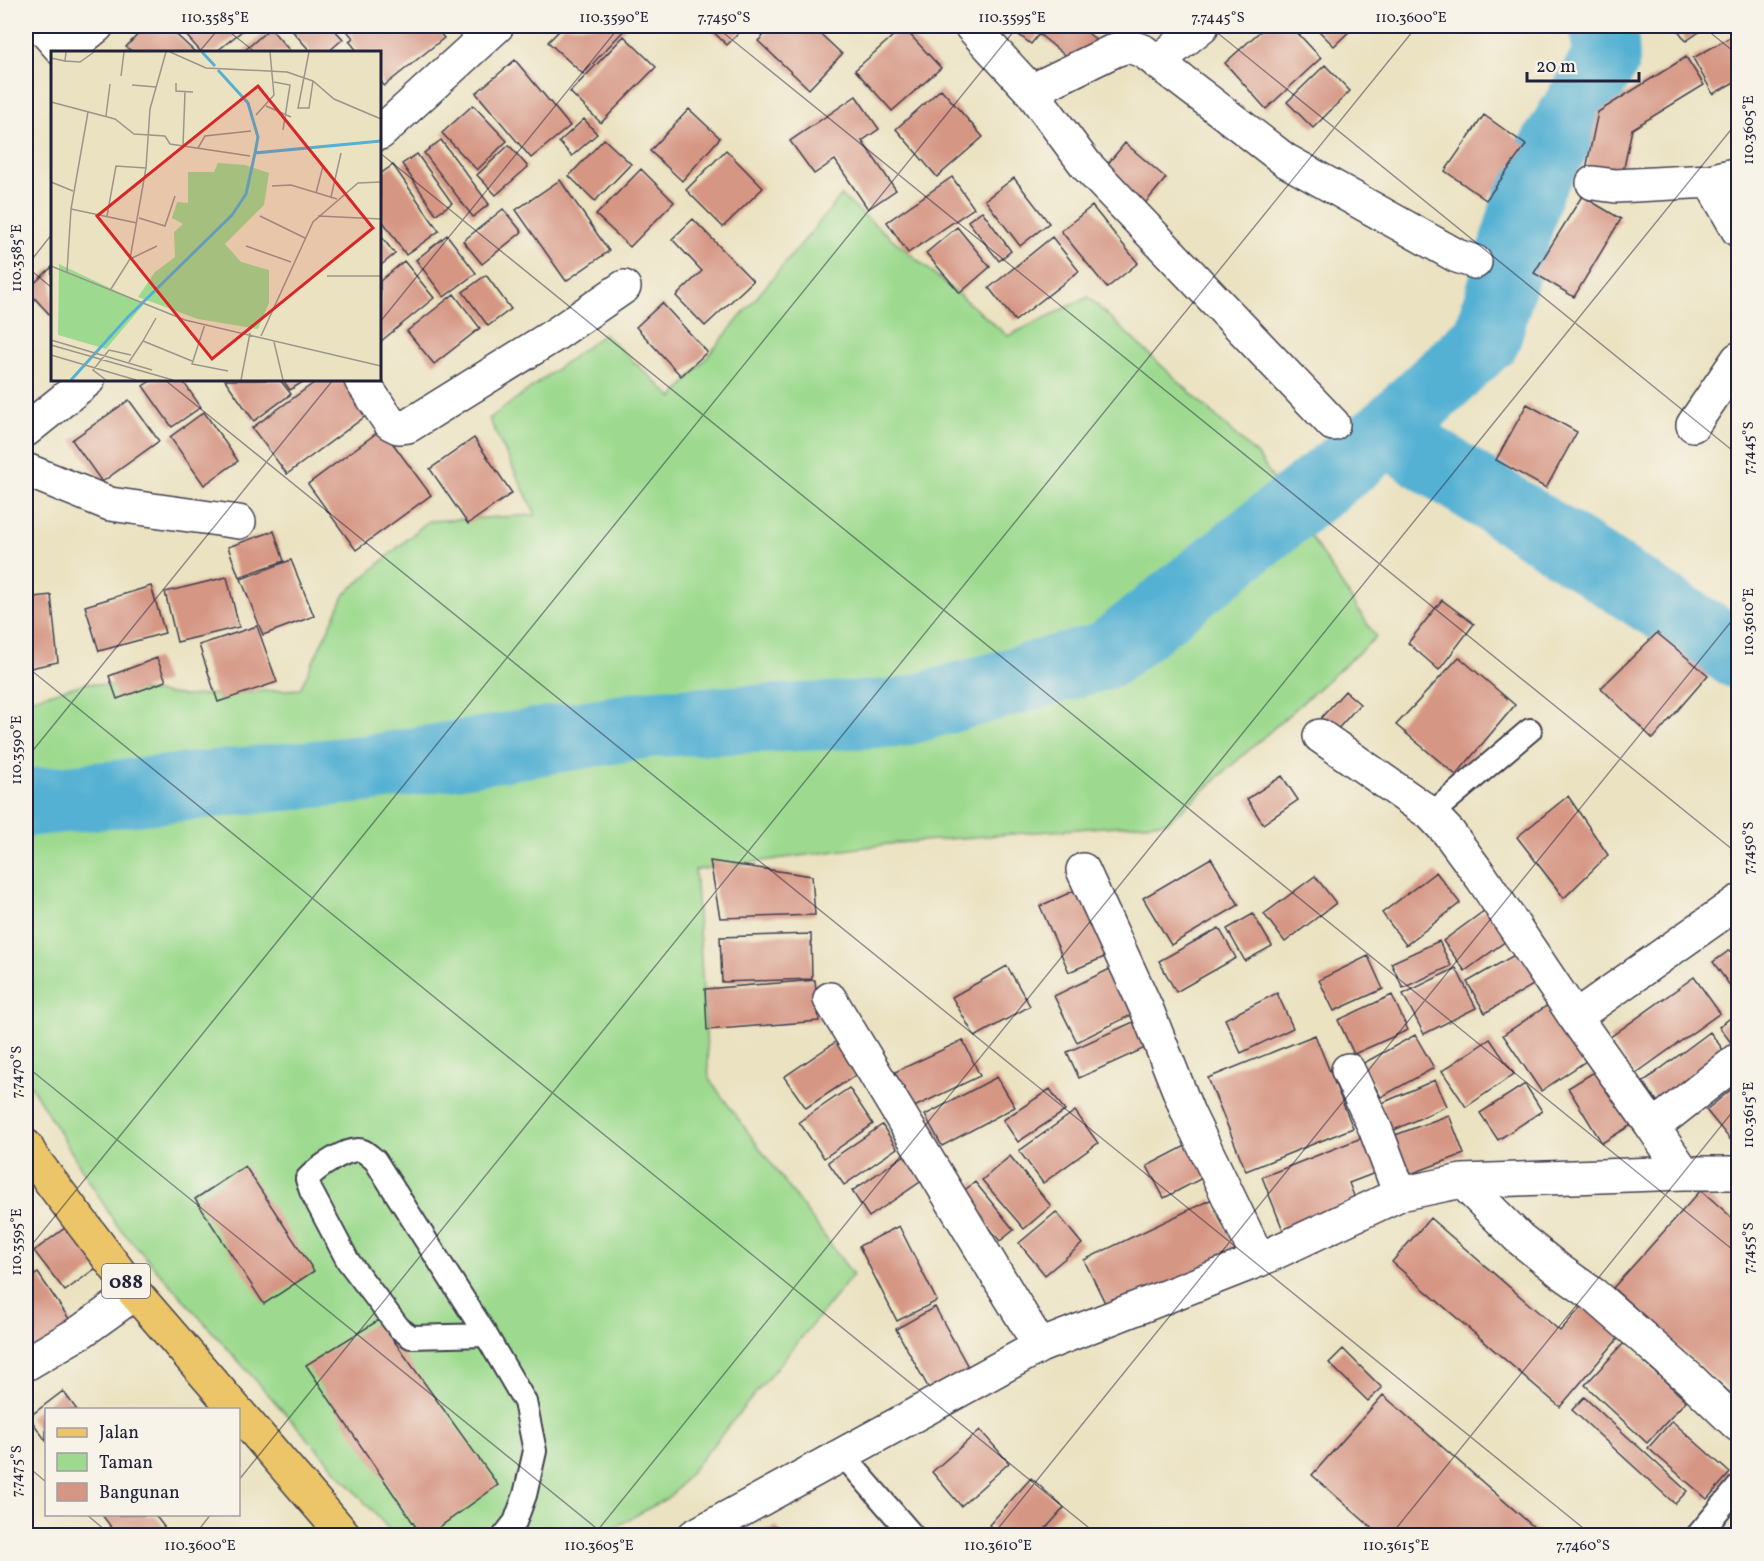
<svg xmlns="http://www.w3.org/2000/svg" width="1764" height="1561" font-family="Vollkorn,serif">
	<rect width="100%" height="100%" fill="#f7f3e8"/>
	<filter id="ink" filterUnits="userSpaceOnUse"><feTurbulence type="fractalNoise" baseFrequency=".0167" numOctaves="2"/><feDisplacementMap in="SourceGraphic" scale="12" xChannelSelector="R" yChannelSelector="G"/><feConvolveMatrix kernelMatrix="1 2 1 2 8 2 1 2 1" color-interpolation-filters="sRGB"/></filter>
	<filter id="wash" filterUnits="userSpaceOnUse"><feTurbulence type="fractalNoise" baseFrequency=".008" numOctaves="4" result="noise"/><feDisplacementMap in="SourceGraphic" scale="24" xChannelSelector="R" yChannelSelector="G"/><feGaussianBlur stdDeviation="1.35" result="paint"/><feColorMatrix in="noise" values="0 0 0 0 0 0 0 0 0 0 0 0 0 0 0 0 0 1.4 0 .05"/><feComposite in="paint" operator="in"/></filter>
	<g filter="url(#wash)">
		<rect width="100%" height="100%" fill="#ebe2c1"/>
		<path fill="#9dda8f" stroke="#607e65" stroke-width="1.5" d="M841 196 1008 336 1088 297 1259 457 1376 637 1168 822 896 843 695 870 709 1079 853 1275 671 1496 601 1535H394L115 1223 26 1078V700L87 683 185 696 300 689 345 594 428 521 536 515 489 419 604 334 673 398Z"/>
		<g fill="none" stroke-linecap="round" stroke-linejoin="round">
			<path stroke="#54b1d3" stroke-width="68" d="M1387 432 1487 338 1531 185 1606 58 1604 26
				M26 803 373 768 656 723 900 713 1107 655 1387 432 1738 655"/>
		</g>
		<g id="blocks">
			<path fill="#d69684" d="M146 26H167L195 52H133L126 47Z
				M178 26H248L216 52H201Z
				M288 26H331L343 39 328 52H311Z
				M343 26H434L444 38 384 86 380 80V52H358L349 41 353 38Z
				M564 26H628L583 74 548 42Z
				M707 26H746L727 45Z
				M773 26H812L842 54 809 89 758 41Z
				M1007 26H1079L1099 42 1079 67 1039 34 1031 44Z
				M1266 26H1291L1321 58 1266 109 1225 63Z
				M1314 26H1351L1353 28 1334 46Z
				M1675 26H1708L1686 41Z
				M903 27 941 68 892 111 855 70Z
				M270 28 291 52H243Z
				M1738 33V80L1713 94 1693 58Z
				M624 36 656 67 601 123 570 92Z
				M1686 57 1704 85 1632 129 1621 182 1585 174 1598 112Z
				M515 60 570 126 531 158 476 93Z
				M1325 65 1350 91 1313 128 1287 102Z
				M941 89 983 137 937 177 896 129Z
				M856 96 879 129 862 141 896 190 868 209 835 160 814 174 790 141Z
				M473 105 507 141 477 170 442 133Z
				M689 109 720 138 682 181 650 151Z
				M1484 115 1526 145 1486 200 1445 171Z
				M584 119 597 134 572 156 559 142Z
				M604 139 631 164 595 201 569 176Z
				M441 140 489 204 473 217 424 153Z
				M1125 143 1166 178 1142 207 1101 172Z
				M509 145 528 167 496 195 477 175Z
				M726 150 763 188 723 227 686 190Z
				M417 154 452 203 436 214 402 164Z
				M393 165 439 231 406 255 380 217V174Z
				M641 169 674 202 630 247 596 215Z
				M952 177 974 208 908 253 887 222Z
				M1014 178 1049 223 1020 246 985 200Z
				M560 180 609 251 566 281 516 210Z
				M1582 196 1621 219 1574 297 1534 273Z
				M1092 206 1138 263 1107 288 1061 231Z
				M503 209 522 232 482 264 463 241Z
				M982 211 1011 251 999 261 968 221Z
				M693 219 753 281 705 326 676 296 702 271 672 239Z
				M957 227 990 267 960 293 926 253Z
				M380 235 395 254 380 266Z
				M447 235 476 273 444 297 416 260Z
				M1052 237 1079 271 1015 321 989 288Z
				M404 261 434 298 380 342V281Z
				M52 267V317L27 290Z
				M486 275 511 309 488 326 463 292Z
				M454 294 480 328 434 364 407 331Z
				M662 303 707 352 681 376 636 327Z
				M152 380H182L201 407 172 427 143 386Z
				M225 380H280L291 394 254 421Z
				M283 380H306L290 390Z
				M318 380H358L378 407 287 474 252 428Z
				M129 400 159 441 102 482 72 440Z
				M1527 404 1577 432 1546 488 1496 460Z
				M204 412 238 461 204 485 170 437Z
				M382 429 431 495 356 550 308 484Z
				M474 438 512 493 468 524 430 469Z
				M274 531 284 561 239 577 228 547Z
				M291 560 314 616 263 635 241 579Z
				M227 577 239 627 177 642 165 592Z
				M151 586 165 633 99 651 85 606Z
				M51 595 58 662 26 669V598Z
				M1442 600 1474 624 1439 670 1408 643Z
				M257 626 277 682 218 702 199 645Z
				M1657 633 1708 675 1653 739 1601 688Z
				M1459 657 1515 705 1456 775 1396 725Z
				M157 658 166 681 117 699 109 676Z
				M1345 691 1360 704 1335 732 1320 719Z
				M1282 776 1298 800 1263 824 1247 799Z
				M1568 796 1608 855 1564 898 1517 837Z
				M1211 858 1239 905 1171 945 1143 898Z
				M710 861 812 876 815 915 720 918Z
				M1436 872 1460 903 1406 945 1382 913Z
				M1315 876 1336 903 1285 942 1264 914Z
				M1085 886 1114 953 1069 972 1040 906Z
				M1492 905 1514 935 1465 971 1443 941Z
				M1253 914 1272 946 1245 961 1227 929Z
				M1219 928 1236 958 1176 992 1159 961Z
				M811 934 812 979 722 982 720 937Z
				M1439 941 1451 966 1403 988 1391 963Z
				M1523 950 1540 981 1485 1013 1467 982Z
				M1730 950 1738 962V992L1736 994 1713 962Z
				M1368 956 1383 989 1334 1011 1319 980Z
				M1007 966 1030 1006 975 1037 952 997Z
				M1116 966 1139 1011 1077 1042 1054 996Z
				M1456 968 1476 1008 1424 1034 1403 994Z
				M1694 977 1720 1013 1635 1074 1609 1038Z
				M815 980 819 1021 707 1030 705 989Z
				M1277 993 1293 1028 1241 1053 1225 1019Z
				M1392 995 1408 1030 1354 1054 1338 1020Z
				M1554 1001 1592 1057 1541 1091 1503 1035Z
				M1738 1012V1040L1733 1045 1719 1027Z
				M1142 1018 1154 1044 1079 1078 1067 1052Z
				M1710 1032 1727 1055 1660 1105 1643 1082Z
				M1315 1035 1353 1128 1246 1171 1208 1078Z
				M1415 1035 1434 1068 1381 1097 1362 1064Z
				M840 1039 862 1071 806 1108 784 1077Z
				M1490 1039 1514 1074 1466 1107 1442 1071Z
				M963 1040 980 1076 912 1108 895 1072Z
				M1599 1069 1633 1124 1602 1143 1568 1088Z
				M997 1077 1015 1107 942 1146 925 1115Z
				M1435 1080 1447 1106 1392 1131 1380 1104Z
				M1525 1084 1542 1111 1498 1140 1480 1113Z
				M1738 1084V1149L1706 1110Z
				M849 1088 873 1124 824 1158 799 1122Z
				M1050 1089 1065 1111 1018 1142 1003 1120Z
				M1075 1111 1098 1143 1043 1183 1019 1151Z
				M1449 1115 1464 1154 1405 1176 1390 1137Z
				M882 1125 897 1148 844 1185 828 1162Z
				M1369 1135 1383 1170 1349 1183 1356 1201 1283 1230 1262 1177Z
				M1195 1141 1212 1173 1164 1198 1147 1166Z
				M905 1155 923 1180 869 1217 852 1191Z
				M1010 1156 1051 1206 1024 1229 982 1180Z
				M245 1166 314 1271 264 1304 195 1199Z
				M975 1182 1014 1230 1000 1241 961 1193Z
				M1701 1190 1738 1223V1400L1613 1288Z
				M1212 1199 1238 1253 1111 1315 1084 1260Z
				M1056 1212 1082 1244 1045 1275 1019 1243Z
				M1430 1218 1560 1331 1584 1304 1621 1335 1560 1407 1392 1262Z
				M73 1222 104 1262 65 1291 34 1251Z
				M899 1226 937 1301 897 1321 859 1246Z
				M38 1273 74 1326 26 1360V1281Z
				M935 1307 972 1374 933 1396 896 1329Z
				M379 1320 498 1485 427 1536H422L306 1365Z
				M1624 1343 1686 1401 1647 1443 1585 1385Z
				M1343 1349 1382 1388 1368 1401 1329 1363Z
				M63 1391 77 1410H46V1441L29 1417Z
				M1383 1395 1544 1536H1381L1312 1475Z
				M1584 1397 1687 1491 1675 1504 1572 1410Z
				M1672 1421 1730 1473 1707 1499 1648 1448Z
				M980 1430 1009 1463 961 1506 932 1472Z
				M1031 1478 1064 1508 1039 1536H1000L989 1525Z
				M102 1515H155L171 1536H118Z
				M777 1526 781 1536H753V1535Z"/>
		</g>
	</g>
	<g filter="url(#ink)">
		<use href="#blocks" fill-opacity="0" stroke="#403f4f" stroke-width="1.5"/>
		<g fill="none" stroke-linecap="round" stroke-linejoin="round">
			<defs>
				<path id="lane" d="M1431 814 1530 730
					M486 1335 411 1337 399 1328 348 1261 311 1191 307 1179C316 1169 349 1145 363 1151 367 1153 372 1158 375 1160L486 1335 525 1402 535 1451 525 1495 515 1522 504 1536
					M843 1455 913 1536
					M1697 1536 1738 1487"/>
				<path id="street" d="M41 26 64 52
					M971 26 1031 91 1086 165 1333 424
					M65 52 97 26
					M1157 62 1202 26
					M1031 91 1115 50 1128 46 1143 51 1285 160 1457 256 1475 262
					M380 133 497 26
					M1710 181 1738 230
					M1593 183 1616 186 1710 181 1738 174
					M361 380 390 423 398 427 408 426 556 334 624 287
					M1693 425 1738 359
					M26 430 88 380
					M26 470 110 504 239 522
					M1320 736 1431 814 1449 833 1482 878 1575 1017 1653 1127 1684 1173
					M1083 870 1147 1010 1188 1113 1259 1260
					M830 999 1040 1346
					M1575 1017 1738 902
					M1348 1070 1375 1128 1400 1194
					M1653 1127 1738 1060
					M1462 1181 1519 1238 1560 1271 1594 1295 1690 1379 1738 1425
					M26 1364 82 1331 135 1293
					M694 1536 1040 1346 1259 1260 1400 1194 1462 1181 1684 1173H1738"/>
				<path id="primary" d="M26 1146 32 1157 135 1293 236 1410
					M238 1412 345 1536"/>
			</defs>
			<use href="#lane" stroke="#403f4f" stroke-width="26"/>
			<use href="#street" stroke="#403f4f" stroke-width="36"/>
			<use href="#primary" stroke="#403f4f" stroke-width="36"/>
			<use href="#lane" stroke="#fff" stroke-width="22"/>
			<use href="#street" stroke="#fff" stroke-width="33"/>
			<use href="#primary" stroke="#ecc569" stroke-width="33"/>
		</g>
	</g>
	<path fill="none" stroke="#22223b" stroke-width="1.5" stroke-opacity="0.45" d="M222 26 255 52M715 26 1738 854M1209 26 1738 455M1702 26 1738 55M199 52 221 26M380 153 1738 1254M26 266 52 288M26 267 52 234M380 322 620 26M165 380 1593 1536M26 666 1099 1536M26 759 333 380M26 1066 606 1536M26 1252 1018 26M26 1465 46 1482M238 1481 1417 26M86 1514 112 1536M194 1536 211 1514M593 1536 1738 121M992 1536 1738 613M1390 1536 1738 1105"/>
	<g text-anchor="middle" stroke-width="4.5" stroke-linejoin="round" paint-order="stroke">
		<rect fill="#f7f3e8" stroke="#62616f" stroke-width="1.5" x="102" y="1264" width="48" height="34" rx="4.5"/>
		<g font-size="20" font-weight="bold" fill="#22223b">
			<text x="126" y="1288">088</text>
		</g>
	</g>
	<g transform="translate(51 51)">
		<rect width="330" height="330" fill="#ebe2c1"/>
		<path d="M167 112 194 114 218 122 213 154 174 193 190 211 218 219V252L207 278 147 268 87 246 104 221 124 206 123 181 132 173 121 167 126 151 137 152V121H163ZM8 213 93 253 55 298 7 284Z" fill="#9dda8f"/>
		<path fill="none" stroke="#54b1d3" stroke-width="3" d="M151 1 164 15M167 19 197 52 207 86 204 102M20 329 76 267 181 164 195 143 204 102 330 90"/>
		<path fill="none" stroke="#9b958b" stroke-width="1.5" d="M119 1 155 17 236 21 262 30 283 48 330 68M258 1 247 57H258L262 30M0 7 14 10 15 1M14 10 29 11 43 1M70 25 73 1M223 31 239 34 232 79M125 32V40L142 41M81 34 105 36M0 51 64 68 83 83 114 85 119 93 199 105M215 55 240 66M205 64 223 44 219 1M55 65 59 33M132 95 134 41M147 97 154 85 200 80M0 131 22 140M221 135 240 134 286 148M265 142 272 115M280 146 290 102M20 158 86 172M56 165 65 115 95 117M209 165 254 187M267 165 330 168M88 167 114 175 124 145M195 195 240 211M79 208 106 195M0 215 134 269 330 315M16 221 20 158 37 61M276 225H330M60 238 79 208 95 117 99 58 115 1M154 273 141 313 177 320M210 285 262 171 307 132 330 131M0 289 101 319M92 290 105 267M223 291 232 329M0 294 122 329M0 304 85 329M78 311 92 290 141 310M55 329 42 319 58 299 80 304M190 329 199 282"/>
		<path fill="#d62828" fill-opacity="0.15" stroke="#d62828" stroke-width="3" d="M207 35 322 177 161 308 46 165Z"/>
		<rect width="330" height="330" fill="none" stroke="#22223b" stroke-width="3"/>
	</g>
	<rect width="1764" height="1561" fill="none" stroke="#f7f3e8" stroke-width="66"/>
	<rect x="45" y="1408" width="195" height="108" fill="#f7f3e8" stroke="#a29fa3" stroke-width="1.5"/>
	<rect x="57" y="1428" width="30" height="9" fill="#ecc569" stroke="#a29fa3" stroke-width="1.5"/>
	<text x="99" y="1438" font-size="18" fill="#22223b">Jalan</text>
	<rect x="57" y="1453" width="30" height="18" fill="#9dda8f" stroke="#a29fa3" stroke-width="1.5"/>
	<text x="99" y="1468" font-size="18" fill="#22223b">Taman</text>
	<rect x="57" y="1483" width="30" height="18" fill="#d69684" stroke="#a29fa3" stroke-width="1.5"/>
	<text x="99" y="1498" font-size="18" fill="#22223b">Bangunan</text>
	<path d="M1527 72v9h112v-9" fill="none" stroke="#22223b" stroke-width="3"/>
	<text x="1536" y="72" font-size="18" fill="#22223b" stroke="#f7f3e8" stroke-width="4.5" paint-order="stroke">20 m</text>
	<rect x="33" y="33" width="1698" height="1495" fill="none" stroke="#22223b" stroke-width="2"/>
	<g font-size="15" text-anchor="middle" fill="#22223b">
		<text x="215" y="22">110.3585°E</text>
		<text x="614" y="22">110.3590°E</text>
		<text x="724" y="22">7.7450°S</text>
		<text x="1012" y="22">110.3595°E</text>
		<text x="1218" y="22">7.7445°S</text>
		<text x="1411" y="22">110.3600°E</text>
		<text transform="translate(1748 130) rotate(-90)" y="5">110.3605°E</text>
		<text transform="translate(16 258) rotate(-90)" y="5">110.3585°E</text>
		<text transform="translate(1748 448) rotate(-90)" y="5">7.7445°S</text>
		<text transform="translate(1748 622) rotate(-90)" y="5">110.3610°E</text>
		<text transform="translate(16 750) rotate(-90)" y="5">110.3590°E</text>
		<text transform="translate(1748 848) rotate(-90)" y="5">7.7450°S</text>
		<text transform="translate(16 1072) rotate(-90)" y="5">7.7470°S</text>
		<text transform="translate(1748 1115) rotate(-90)" y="5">110.3615°E</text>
		<text transform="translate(16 1242) rotate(-90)" y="5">110.3595°E</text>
		<text transform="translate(1748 1248) rotate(-90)" y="5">7.7455°S</text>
		<text transform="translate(16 1471) rotate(-90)" y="5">7.7475°S</text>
		<text x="200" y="1550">110.3600°E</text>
		<text x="599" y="1550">110.3605°E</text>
		<text x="998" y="1550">110.3610°E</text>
		<text x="1396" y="1550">110.3615°E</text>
		<text x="1583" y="1550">7.7460°S</text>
	</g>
</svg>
